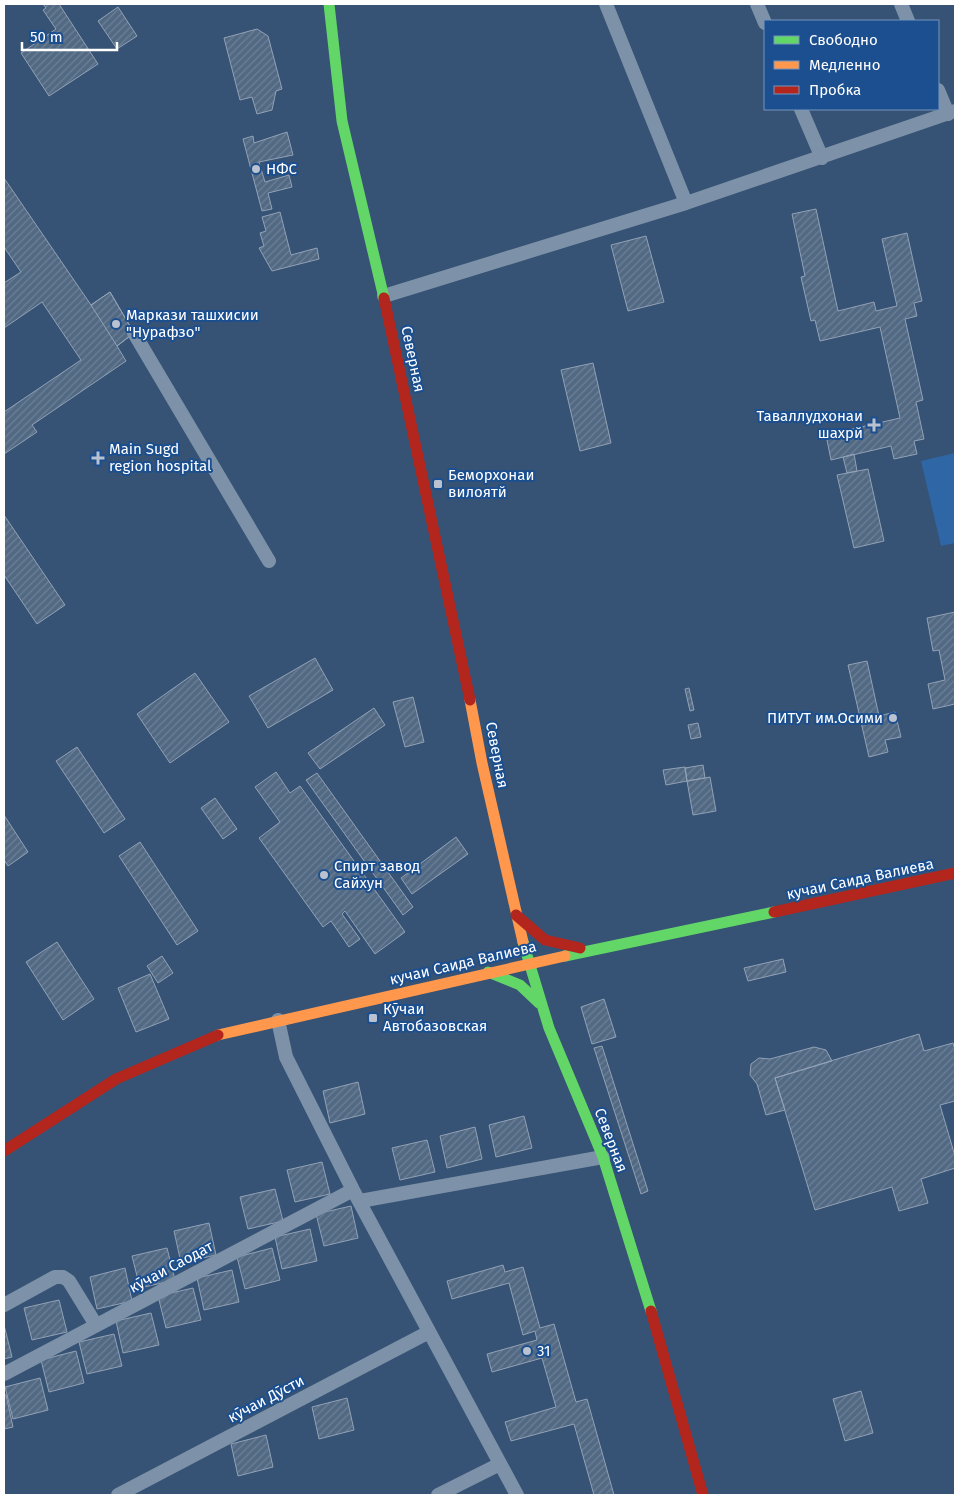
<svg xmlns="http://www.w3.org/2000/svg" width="959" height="1499" font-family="'Fira Sans',sans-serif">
	<defs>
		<pattern id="building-hatch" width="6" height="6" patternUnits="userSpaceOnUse" patternTransform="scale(1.25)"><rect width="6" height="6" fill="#526984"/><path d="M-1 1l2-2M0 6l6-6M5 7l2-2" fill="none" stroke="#6c8096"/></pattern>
	</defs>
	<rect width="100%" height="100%" fill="#365274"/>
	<path fill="#2f66a5" d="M955 453V543L941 546 921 461Z"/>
	<path fill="url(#building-hatch)" stroke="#92a2b6" d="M43 4H59L98 64 49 96 21 53 56 29 43 10 46 8Z
		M118 7 137 36 117 49 98 21Z
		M257 29 268 36 282 89 276 91 272 110 257 114 252 97 240 100 224 38Z
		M287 132 293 155 259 162 265 182 289 175 292 187 268 193 272 209 262 211 243 139 253 136 254 143Z
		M4 178 91 305 110 292 134 333 117 346 126 361 32 425 37 432 4 454V412L81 360 42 302 4 328V283L21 272 4 247Z
		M816 209 838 311 874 302 876 311 897 306 882 239 907 233 922 301 914 303 917 316 905 319 923 400 916 402 924 439 914 441 917 454 894 459 891 446 831 460 826 435 900 418 880 327 820 341 815 320 811 321 801 277 805 276 792 214Z
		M280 212 291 255 317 248 319 259 272 271 259 248 264 246 260 233 266 231 262 217Z
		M646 236 664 302 628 311 611 245Z
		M110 292 134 333 117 346 91 305Z
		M593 363 611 443 580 451 561 370Z
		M854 454 857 471 847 473 843 457Z
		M868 469 884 541 854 548 837 475Z
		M4 515 65 605 37 624 4 575Z
		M955 612V704L933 709 928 684 945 680 939 650 933 651 927 618Z
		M315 658 333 690 268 728 249 696Z
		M867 661 879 716 895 712 901 737 885 740 888 752 869 757 848 665Z
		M195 673 229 722 170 763 137 714Z
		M689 688 694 710 690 711 685 689Z
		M413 697 424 742 405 747 393 702Z
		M374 708 385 725 320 769 308 753Z
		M698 723 701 737 691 739 688 725Z
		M77 747 125 819 104 833 56 761Z
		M703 765 705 778 687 781 685 768Z
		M685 767 687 781 666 785 663 770Z
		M276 772 290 793 300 786 405 932 375 954 345 911 342 914 360 939 349 947 331 921 323 927 259 838 280 822 255 787Z
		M317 773 413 907 403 915 306 780Z
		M710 777 716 811 693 815 687 781Z
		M215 798 237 829 223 839 201 808Z
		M4 815 28 852 8 866 4 860Z
		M456 837 468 854 412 894 401 878Z
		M140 842 198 931 177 945 119 856Z
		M57 942 94 999 63 1020 26 962Z
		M162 956 173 973 158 983 147 966Z
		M783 959 786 972 748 981 744 968Z
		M150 974 169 1019 136 1032 118 988Z
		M604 999 616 1037 592 1044 581 1007Z
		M919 1034 924 1051 953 1043 955 1050V1101L940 1105 955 1156V1168L921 1179 928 1203 899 1211 892 1187 815 1210 775 1078Z
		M602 1046 648 1191 641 1194 594 1048Z
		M814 1047 826 1050 832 1061 775 1078 785 1110 766 1115 757 1084 750 1075 751 1064 759 1058 770 1059Z
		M358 1082 365 1114 330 1123 323 1091Z
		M524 1116 532 1148 496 1157 489 1125Z
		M475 1127 482 1159 447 1168 440 1136Z
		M427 1140 435 1172 400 1180 392 1148Z
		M322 1162 330 1194 295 1202 287 1170Z
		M275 1189 283 1221 248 1229 240 1197Z
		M351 1206 358 1238 324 1246 316 1214Z
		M209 1223 216 1255 181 1263 174 1231Z
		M310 1229 317 1261 282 1269 275 1237Z
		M167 1248 175 1280 140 1288 132 1256Z
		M272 1248 280 1280 245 1289 237 1257Z
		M503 1265 505 1272 523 1267 540 1328 554 1324 576 1402 587 1399 614 1495H594L574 1424 511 1441 505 1422 556 1407 542 1358 492 1372 487 1354 537 1340 535 1331 523 1335 509 1283 452 1299 447 1281Z
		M125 1268 132 1301 97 1309 90 1277Z
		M232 1270 239 1302 204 1310 197 1278Z
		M193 1288 201 1320 166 1328 158 1296Z
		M59 1300 67 1332 32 1340 24 1308Z
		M151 1313 159 1345 123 1353 116 1321Z
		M4 1325 12 1357 4 1359Z
		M114 1334 122 1366 87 1374 79 1342Z
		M76 1351 84 1383 49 1392 41 1360Z
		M40 1378 48 1410 13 1419 5 1387Z
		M861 1391 873 1433 845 1441 833 1399Z
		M4 1395H6L13 1427 4 1429Z
		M347 1398 354 1430 319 1439 312 1407Z
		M266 1435 273 1467 238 1476 231 1444Z"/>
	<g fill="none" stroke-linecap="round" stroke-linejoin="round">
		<path stroke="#7d92a8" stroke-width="14" d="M606 4 686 203
			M757 4 765 23
			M901 4 908 21
			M938 90 948 114
			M801 109 822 158
			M384 296 686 203 955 111
			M134 333 269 561
			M278 1020 286 1057 353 1190 517 1495
			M360 1201 603 1157
			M4 1305 55 1277H63L69 1281 96 1325
			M4 1374 353 1190
			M118 1495 429 1332
			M438 1495 500 1464"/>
		<path stroke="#63d668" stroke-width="11" d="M329 4 342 121 384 298
			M523 942 549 1028 603 1157 651 1311
			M565 956 774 912
			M488 972 520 985 539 1003"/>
		<path stroke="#ff974d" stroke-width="11" d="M470 700 482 763 523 942
			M218 1035 565 956"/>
		<path stroke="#b3261e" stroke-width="11" d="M384 298 470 700
			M774 912 955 873
			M516 915 545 940 580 948
			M4 1151 116 1079 218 1035
			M651 1311 703 1495"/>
	</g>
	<g fill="#b9c2ce" stroke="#1b4f8f" stroke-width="2">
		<circle cx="256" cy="169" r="5"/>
		<circle cx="116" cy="324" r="5"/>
		<path d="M871.5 417.5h5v5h5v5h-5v5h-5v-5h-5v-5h5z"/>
		<path d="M95.5 450.5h5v5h5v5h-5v5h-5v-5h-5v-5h5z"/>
		<rect x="433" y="479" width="10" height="10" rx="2.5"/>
		<circle cx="893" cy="718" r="5"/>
		<circle cx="324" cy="875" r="5"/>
		<rect x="368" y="1013" width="10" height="10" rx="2.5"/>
		<circle cx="527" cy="1351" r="5"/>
	</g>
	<g text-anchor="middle" stroke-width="4" stroke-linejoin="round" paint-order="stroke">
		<g font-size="15" fill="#fff" stroke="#1b4f8f" text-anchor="start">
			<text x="266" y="174">НФС</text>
			<text x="126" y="320">Маркази ташхисии<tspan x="126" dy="17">"Нурафзо"</tspan></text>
			<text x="863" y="421" text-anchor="end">Таваллудхонаи<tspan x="863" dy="17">шахрй</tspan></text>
			<text x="109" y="454">Main Sugd<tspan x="109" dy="17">region hospital</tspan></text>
			<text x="448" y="480">Беморхонаи<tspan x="448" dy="17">вилоятй</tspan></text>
			<text x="883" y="723" text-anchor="end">ПИТУТ им.Осими</text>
			<text x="334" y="871">Спирт завод<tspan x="334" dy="17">Сайхун</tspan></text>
			<text x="383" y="1014">Кӯчаи<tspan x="383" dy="17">Автобазовская</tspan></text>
			<text x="537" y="1356">31</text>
		</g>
		<g font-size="15" fill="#fff" stroke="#1b4f8f">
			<text transform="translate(413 359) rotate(78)" y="5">Северная</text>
			<text transform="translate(497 755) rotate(79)" y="5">Северная</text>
			<text transform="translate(860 879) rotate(-12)" y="5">кучаи Саида Валиева</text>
			<text transform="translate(463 963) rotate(-13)" y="5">кучаи Саида Валиева</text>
			<text transform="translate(611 1140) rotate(69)" y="5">Северная</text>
			<text transform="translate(171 1267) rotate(-28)" y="5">кӯчаи Саодат</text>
			<text transform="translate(266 1399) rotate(-28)" y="5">кӯчаи Дӯсти</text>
		</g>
	</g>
	<rect width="959" height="1499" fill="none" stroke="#ffffff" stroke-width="10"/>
	<rect x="764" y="20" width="175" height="90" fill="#1b4f8f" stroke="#7695bc"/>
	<rect x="774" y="36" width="25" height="8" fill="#63d668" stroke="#7695bc"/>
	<text x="809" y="45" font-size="15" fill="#ffffff">Свободно</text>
	<rect x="774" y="61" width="25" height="8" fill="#ff974d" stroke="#7695bc"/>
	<text x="809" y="70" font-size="15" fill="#ffffff">Медленно</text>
	<rect x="774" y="86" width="25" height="8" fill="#b3261e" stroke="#7695bc"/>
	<text x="809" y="95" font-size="15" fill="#ffffff">Пробка</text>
	<path d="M22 42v8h95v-8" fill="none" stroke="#ffffff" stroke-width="2.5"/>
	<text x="30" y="42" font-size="15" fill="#ffffff" stroke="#1b4f8f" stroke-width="4" paint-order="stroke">50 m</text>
</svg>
